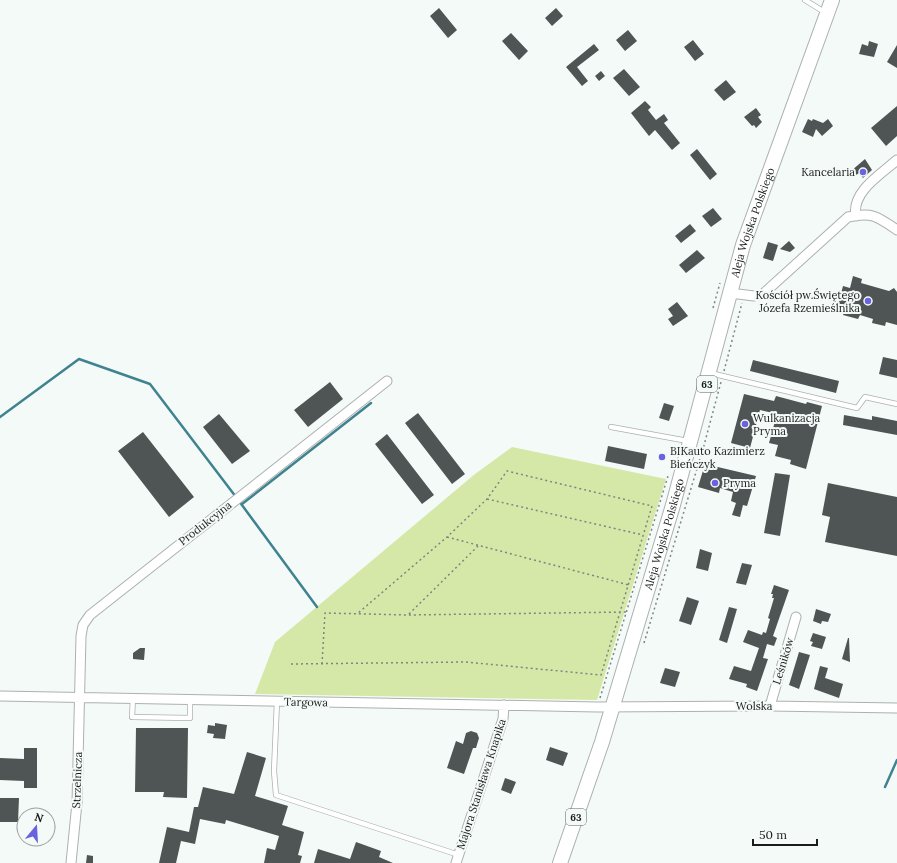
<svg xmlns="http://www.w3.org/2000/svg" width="897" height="863" font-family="Lora,serif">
	<rect width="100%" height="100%" fill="#f4faf7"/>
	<path fill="#d6e8a7" d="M512 447 666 479 597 700 255 694 275 642 475 474Z"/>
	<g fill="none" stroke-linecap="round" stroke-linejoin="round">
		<path stroke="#408390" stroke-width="2.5" d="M0 417 79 359 150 384 236 497
			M239 501 317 607
			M242 504 371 403
			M885 787 897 760"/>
	</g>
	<path fill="#4f5554" d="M439 8 457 30 448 38 430 16Z
		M556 8 563 16 552 26 545 18Z
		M628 30 637 41 625 51 616 40Z
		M511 33 528 51 519 60 502 41Z
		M693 40 704 54 695 61 684 47Z
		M869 41 878 44 874 57 859 54 862 44 868 46Z
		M594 44 599 50 577 67 588 81 582 86 566 67Z
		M897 45V68L887 62Z
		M624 69 640 87 629 96 613 78Z
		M601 71 605 76 599 81 595 76Z
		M726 80 736 92 724 101 714 90Z
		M645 101 651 107 648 110 656 120 664 114 668 120 664 123 680 143 672 150 655 130 649 136 631 113Z
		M897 106V136L886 146 871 128Z
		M756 108 761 115 758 117 762 122 756 128 754 125 752 126 744 117Z
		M808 119 812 121 813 119 823 123 828 119 833 126 822 136 816 129 813 137 802 132Z
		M697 149 717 174 710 180 690 155Z
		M865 159 872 170 863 178 859 173 855 176 851 171Z
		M713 208 722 219 711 227 702 216Z
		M690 224 696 231 681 243 675 236Z
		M789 241 795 248 790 252 780 249Z
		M768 242 778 245 773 261 763 258Z
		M697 250 705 258 686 273 679 265Z
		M853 276 862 279 861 283 889 291 894 288 897 292V325L886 322 885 326 872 323 873 319 860 315 858 319 843 315 844 311 837 309 843 286 850 288Z
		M677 302 688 316 673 326 668 319 673 316 668 309Z
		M883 357 897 360V378L879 374Z
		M753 360 839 381 836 393 750 371Z
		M330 382 343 399 308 427 294 410Z
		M744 394 774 401 776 396 806 404 807 402 822 406 806 469 790 464 791 460 775 456 778 445 769 443 777 414 760 410 750 448 731 443Z
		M664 403 674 406 669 421 659 418Z
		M418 413 465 474 452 484 405 423Z
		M219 414 250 451 232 464 203 427Z
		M844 415 872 420V416L897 421V435L843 425Z
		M143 432 194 497 169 517 118 451Z
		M387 434 434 495 422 504 375 444Z
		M608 446 647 454 644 469 605 461Z
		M705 464 756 476 747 506 743 505 740 517 732 515 736 503 731 501 733 492 720 488 719 493 698 487Z
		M775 473 790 475 780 536 764 533Z
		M828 483 897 497V556L825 542 830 517 822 515Z
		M700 549 712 553 708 571 696 568Z
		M742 563 752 565 746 585 736 583Z
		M774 585 789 590 773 636 777 638 774 646 767 644 763 658 768 659 757 691 746 687 747 684 729 679 734 666 751 671 759 648 743 642 748 630 762 635 763 632 766 633 770 619 768 618 774 598H772L773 594H771Z
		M687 597 699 601 691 625 679 621Z
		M729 607 737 609 727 643 719 640Z
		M816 609 831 614 828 622 822 621 821 624 813 621Z
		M813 633 826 637 822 649 811 646 813 642 810 641Z
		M848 638H849L850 662 842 659Z
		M140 648H145L144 660 133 659V653Z
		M799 652 810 655 799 689 789 685Z
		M820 666 828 668 825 678 843 684 839 698 814 689Z
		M665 668 680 672 675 687 660 683Z
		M215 723 227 725 225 739 213 738 214 734 207 733 208 725 215 726Z
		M136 728H188L187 798 163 797 164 792H135Z
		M471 731 477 733 479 738 476 748H473L464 774 447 768 456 741 463 744 466 733Z
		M550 747 568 753 563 766 546 760Z
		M24 748H37V788H24V781L0 780V758L24 759Z
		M247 752 266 758 255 796 288 806 282 825 304 832 298 855 302 856 300 863H264L267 848 275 850 279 836 226 820 225 824 200 819 195 844 181 841 176 863H159L167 827 189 832 194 807H198L203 787 234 794Z
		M505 778 516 782 511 794 501 790Z
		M0 798H19L18 822H0Z
		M356 842 381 851 379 857 393 863H314L318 849 350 859Z
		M87 855 93 856V863H86Z"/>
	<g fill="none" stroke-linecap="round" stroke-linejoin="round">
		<defs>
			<path id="service" d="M805 0 826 13
				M710 373 857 408 865 397 897 404
				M611 427 688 441
				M133 698 132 717 190 718V699
				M277 701 274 771 276 795 459 855"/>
			<path id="minor" d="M856 216C851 192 881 174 897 160
				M730 293 754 296 763 294 848 217C872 212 877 216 897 230
				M0 696 597 707 770 706 897 708
				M770 706 796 617
				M71 863 77 803 81 636 83 625 90 615 387 381
				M456 863 503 719 504 705"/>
			<g id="primary">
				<path id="s1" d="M560 863 602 742 673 505 743 245 832 0"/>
			</g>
		</defs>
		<use href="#service" stroke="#acb1af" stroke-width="6"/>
		<use href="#minor" stroke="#acb1af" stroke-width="11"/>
		<use href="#primary" stroke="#acb1af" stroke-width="16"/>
		<path stroke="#808482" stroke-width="1.5" stroke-dasharray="2 3" stroke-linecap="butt" d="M713 308 720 283
			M724 371 742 303
			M487 499 643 535
			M447 537 629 585
			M409 614 479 545
			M644 643 703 449 721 382
			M291 664 466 662 601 675 652 506 507 471 487 499 447 537 357 614
			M322 664 325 613 408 615 628 612
			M600 698 668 476"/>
		<use href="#service" stroke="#fff" stroke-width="4.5"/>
		<use href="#minor" stroke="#fff" stroke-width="9"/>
		<use href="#primary" stroke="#fff" stroke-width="14"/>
	</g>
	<g fill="#6b63dd" stroke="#f4faf7" stroke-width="1.5">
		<circle cx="863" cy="172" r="4"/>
		<circle cx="868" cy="301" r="4"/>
		<circle cx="745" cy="424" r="4"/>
		<circle cx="662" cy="457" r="4"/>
		<circle cx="715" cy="483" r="4"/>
	</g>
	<g text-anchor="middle" stroke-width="4" stroke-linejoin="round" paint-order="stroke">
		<g fill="#f4faf7" stroke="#5b5f5d" stroke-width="1">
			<rect x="697" y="376" width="20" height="16" rx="3"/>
			<rect x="566" y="809" width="20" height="16" rx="3"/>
		</g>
		<g font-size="10" font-weight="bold" fill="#191c1b">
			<text x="707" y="388">63</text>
			<text x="576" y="821">63</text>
		</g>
		<g font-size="11" fill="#191c1b" stroke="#f4faf7" text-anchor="start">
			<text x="855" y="176" text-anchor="end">Kancelaria</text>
			<text x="860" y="299" text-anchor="end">Kościół pw.Świętego<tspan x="860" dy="13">Józefa Rzemieślnika</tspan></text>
			<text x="753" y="422">Wulkanizacja<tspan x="753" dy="13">Pryma</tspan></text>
			<text x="670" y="455">BIKauto Kazimierz<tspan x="670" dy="13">Bieńczyk</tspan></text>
			<text x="723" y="487">Pryma</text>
		</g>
		<g font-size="11" fill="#191c1b" stroke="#f4faf7">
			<text dy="4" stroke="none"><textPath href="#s1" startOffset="669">Aleja Wojska Polskiego</textPath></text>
			<text transform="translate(205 523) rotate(-38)" y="4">Produkcyjna</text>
			<text dy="4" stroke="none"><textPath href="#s1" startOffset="345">Aleja Wojska Polskiego</textPath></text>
			<text transform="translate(783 661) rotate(-73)" y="4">Leśników</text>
			<text transform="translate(306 702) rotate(1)" y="4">Targowa</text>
			<text x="754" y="710">Wolska</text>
			<text transform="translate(77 780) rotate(-88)" y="4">Strzelnicza</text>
			<text transform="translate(481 784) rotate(-72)" y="4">Majora Stanisława Knapika</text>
		</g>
	</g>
	<g transform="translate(36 827) rotate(18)"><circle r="19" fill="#f4faf7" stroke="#9ca19f"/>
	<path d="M0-3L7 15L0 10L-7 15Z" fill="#6b63dd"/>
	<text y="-6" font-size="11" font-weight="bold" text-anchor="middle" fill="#191c1b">N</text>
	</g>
	<path d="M753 839v6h64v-6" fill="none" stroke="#191c1b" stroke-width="2"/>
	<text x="759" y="839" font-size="12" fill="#191c1b" stroke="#f4faf7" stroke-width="3" paint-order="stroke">50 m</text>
</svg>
